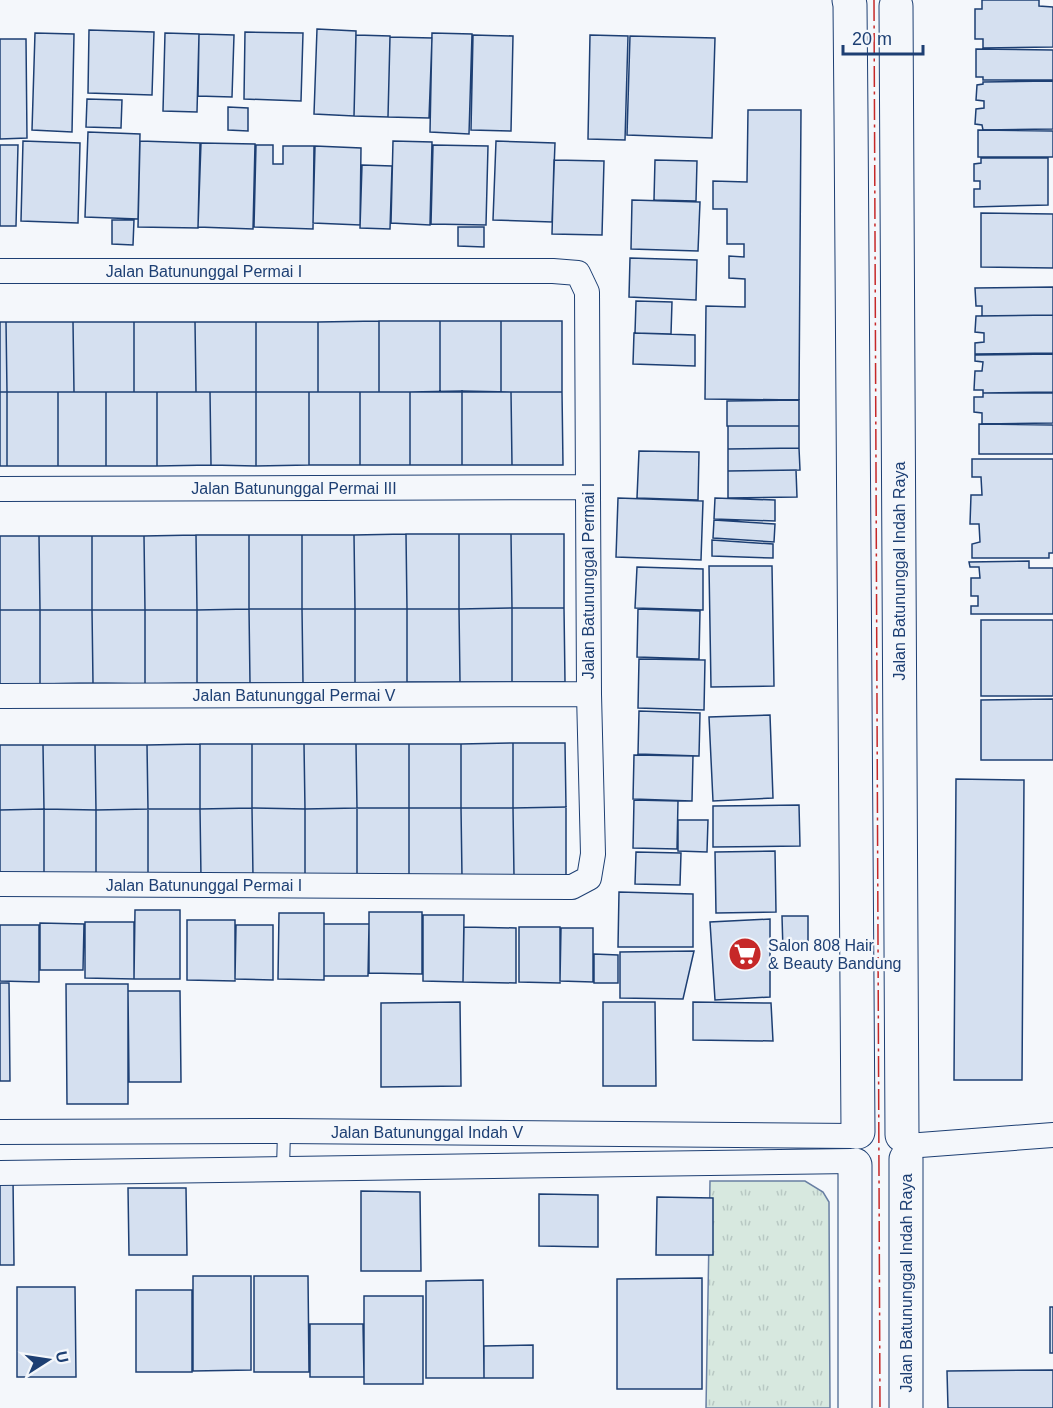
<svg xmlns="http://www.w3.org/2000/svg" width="1053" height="1408" font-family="Helvetica,sans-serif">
	<defs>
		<pattern id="grass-tufts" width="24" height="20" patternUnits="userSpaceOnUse" patternTransform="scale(1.5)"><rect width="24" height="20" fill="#d7e8df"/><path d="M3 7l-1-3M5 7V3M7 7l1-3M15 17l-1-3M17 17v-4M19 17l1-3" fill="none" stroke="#b8c8c3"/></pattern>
	</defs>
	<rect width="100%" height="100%" fill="#f4f7fb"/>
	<path fill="url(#grass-tufts)" stroke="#687fa3" stroke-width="1.5" d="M710 1181H805L823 1192 829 1202 830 1408H706Z"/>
	<path fill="#d5e0f0" stroke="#1d3f73" stroke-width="1.5" d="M982 0H1039V6L1053 7V47L983 48V39H975V9H982Z
		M317 29 356 31 354 116 314 114Z
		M89 30 154 32 152 95 88 93Z
		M245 32 303 33 301 101 244 99Z
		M35 33 74 34 72 132 32 130Z
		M165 33 199 34 197 112 163 111Z
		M432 33 472 34 469 134 430 132Z
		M199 34 234 35 232 97 198 96Z
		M356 35 390 36 388 117 354 116Z
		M473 35 513 36 511 131 471 130Z
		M590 35 628 36 625 140 588 139Z
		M630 36 715 38 712 138 627 135Z
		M390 37 432 38 429 118 388 117Z
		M0 39H26L27 138 0 139Z
		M976 49 1053 50V80H983V77H976Z
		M1053 81V129L983 130 982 125 975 124 976 109 984 108V101L976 100 977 85 983 84V82Z
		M87 99 122 100 121 128 86 127Z
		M228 107 248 108V131L228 130Z
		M748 110H801L799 400 705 399 706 306 745 307V279L729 278V256L744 257V244H727V209H713V181L747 182Z
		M978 130 1053 131V157H978Z
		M88 132 140 134 138 219 85 217Z
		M23 141 80 143 78 223 21 221Z
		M140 141 200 143 198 228 138 227Z
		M393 141 432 142 430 225 391 223Z
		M496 141 555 143 552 222 493 220Z
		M201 143 255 144 253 229 198 227Z
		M0 145H18L16 226H0Z
		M256 145H273V164H283V146H314L313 229 254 227Z
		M433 145 488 146 486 225 431 224Z
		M315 146 361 148 360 225 313 223Z
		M981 158H1048V205L974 207V189H980V181H974V164L981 163Z
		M554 160 604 161 602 235 552 234Z
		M655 160 697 161 696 201 654 200Z
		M362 165 392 166 390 229 360 228Z
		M632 200 700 202 698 251 631 249Z
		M981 213 1053 214V268L981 267Z
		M112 220H134L133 245 112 244Z
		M458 227H484V247L458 246Z
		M630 258 697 260 696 300 629 297Z
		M1053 287V315L982 316V306H976L975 288Z
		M636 301 672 302 671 334 635 333Z
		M1053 315V353L975 354V343L984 342V333L975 332 976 316Z
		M379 321H440V392H379Z
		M379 321V392H318V322Z
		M440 321H501V392H440Z
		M501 321H562V392H501Z
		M0 322H6L7 392H0Z
		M6 322H73L74 392H7Z
		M73 322H134V392H74Z
		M134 322H195L196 392H134Z
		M195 322H256V392H196Z
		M256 322H318V392H256Z
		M634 333 695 335V366L633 364Z
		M1053 354V392L983 393V390H974L975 371H982L983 362 975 361V355Z
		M462 391 511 392 512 465H462Z
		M462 391V465H410V392Z
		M0 392H7V466H0Z
		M7 392H58V466H7Z
		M58 392H106V466H58Z
		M106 392H157V466H106Z
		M157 392H210L211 465 157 466Z
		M210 392H256V466L211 465Z
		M256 392H309V465L256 466Z
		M309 392H360V465H309Z
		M360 392H410V465H360Z
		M511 392H562L563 465H512Z
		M983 393H1053V423L982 424V413L974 412V397H983Z
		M799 400V426H727V401Z
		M979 424 1053 425V454H979Z
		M728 426H799V448L728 449Z
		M799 448 800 470 728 471V449Z
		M639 451 699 452 698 500 637 498Z
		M972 459H1053V553H1049V558H972V544L980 542 979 524H970L971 495H982L981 477H972Z
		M796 470 797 497 728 498V471Z
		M618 498 703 501 701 560 616 557Z
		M715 498 775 500V521L714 519Z
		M714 520 775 524 774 542 713 538Z
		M406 534 407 609H355L354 535Z
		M406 534H459V609H407Z
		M459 534H511L512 608 459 609Z
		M511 534H564V608H512Z
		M196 535 197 610H145L144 536Z
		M196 535H249V609L197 610Z
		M249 535H302V609H249Z
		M302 535H354L355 609H302Z
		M0 536H39L40 610H0Z
		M39 536H92V610H40Z
		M92 536H144L145 610H92Z
		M712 540 773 544V558L712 556Z
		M1029 561V568H1053V614H971V606H978V596H971V578H980L979 567H970L969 562Z
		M709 566H772L774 686 711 687Z
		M637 567 703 569V610L635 608Z
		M512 608H564L565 682H512Z
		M512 608V682H460L459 609Z
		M249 609H302L303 683H250Z
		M249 609 250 683H197V610Z
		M302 609H355V683H303Z
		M355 609H407V682L355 683Z
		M407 609H459L460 682H407Z
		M638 609 700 611 699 659 637 657Z
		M0 610H40V684H0Z
		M40 610H92L93 683 40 684Z
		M92 610H145V684L93 683Z
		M145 610H197V683L145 684Z
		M981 620H1053V696H981Z
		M639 659 705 660 704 710 638 708Z
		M1053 699V760H981V700Z
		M639 711 700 713 699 756 638 754Z
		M770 715 773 798 713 801 709 717Z
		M513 743V808H461V744Z
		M513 743H565L566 807 513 808Z
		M200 744V809H148L147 745Z
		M200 744H252V808L200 809Z
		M252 744H304L305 809 252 808Z
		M304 744H356L357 808 305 809Z
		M356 744H409V808H357Z
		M409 744H461V808H409Z
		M0 745H43L44 809 0 810Z
		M43 745H95L96 810 44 809Z
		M95 745H147L148 809 96 810Z
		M634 755 693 756 692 801 633 799Z
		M956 779 1024 780 1022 1080H954Z
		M634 800 678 801 677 849 633 848Z
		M799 805 800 846 713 847V806Z
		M566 807V876H514L513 808Z
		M252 808 305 809V877H253Z
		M252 808 253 877 201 878 200 809Z
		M357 808H409V877H357Z
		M357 808V877H305V809Z
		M409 808H461L462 877H409Z
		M461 808H513L514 876 462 877Z
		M44 809 96 810V878H44Z
		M44 809V878L0 879V810Z
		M148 809H200L201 878H148Z
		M148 809V878H96V810Z
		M678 820H708L707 852 678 851Z
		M775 851 776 912 716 913 715 852Z
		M636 852 681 853 680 885 635 884Z
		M619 892 693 894V947H618Z
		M135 910H180V979H134Z
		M369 912H422V974L369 973Z
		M279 913H324V980L278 979Z
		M423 915H464L463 982 423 981Z
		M782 916H808V951H783Z
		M770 919V997L715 1000 710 922Z
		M187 920H235V981L187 980Z
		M85 922H134V979L85 978Z
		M40 923 84 924 83 970H40Z
		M324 924H369L368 976H324Z
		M0 925H39V982L0 981Z
		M236 925H273V980L235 979Z
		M464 927 516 928V983L463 982Z
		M519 927H560V983L519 982Z
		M561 928H593V982L560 981Z
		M694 951 683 999 620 998V952Z
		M594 954 618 955V983H594Z
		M0 983H9L10 1081H0Z
		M66 984H128V1104H67Z
		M128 991H180L181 1082H129Z
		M460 1002 461 1086 381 1087V1003Z
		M603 1002H655L656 1086H603Z
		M693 1002 771 1003 773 1041 693 1040Z
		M0 1179H13L14 1265H0Z
		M128 1188H186L187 1255H129Z
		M361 1191 420 1192 421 1271H361Z
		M539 1194 598 1195V1247L539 1246Z
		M657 1197 713 1198V1255H656Z
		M193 1276H251V1370L193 1371Z
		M254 1276H308L309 1372H254Z
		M702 1278V1389H617V1279Z
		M483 1280 484 1378H426V1281Z
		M17 1287H75L76 1377H17Z
		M136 1290H192V1372H136Z
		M364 1296H423V1384H364Z
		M1050 1307H1053V1353H1050Z
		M310 1324H363L364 1377H310Z
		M533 1345V1378H484V1346Z
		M1053 1370V1408H948L947 1371Z"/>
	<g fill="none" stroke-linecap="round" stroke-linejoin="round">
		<defs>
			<path id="lane" d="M283 1169 284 1131"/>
			<path id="street" d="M0 271H553L578 273 587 292 589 694 593 854 589 878 572 887 0 884
				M0 489 587 487
				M0 696 589 694
				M0 1132 284 1131 854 1136
				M907 1146 1053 1135
				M0 1173 852 1161"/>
			<path id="secondary" d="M849 0 850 5 851 116 858 1132
				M896 6 902 1135
				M855 1165V1408
				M906 1408V1159"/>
		</defs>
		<use href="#lane" stroke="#1d3f73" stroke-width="14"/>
		<use href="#street" stroke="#1d3f73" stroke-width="26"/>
		<use href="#secondary" stroke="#1d3f73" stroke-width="35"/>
		<use href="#lane" stroke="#f4f7fb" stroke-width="12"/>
		<use href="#street" stroke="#f4f7fb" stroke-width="24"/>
		<use href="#secondary" stroke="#f4f7fb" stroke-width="33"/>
		<path stroke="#c62828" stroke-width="1.5" stroke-dasharray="21 4.5 3 4.5" stroke-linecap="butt" d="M874 0 880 1408"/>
	</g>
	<defs>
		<symbol id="supermarket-disc" viewBox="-11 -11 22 22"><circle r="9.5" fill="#c62828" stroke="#f4f7fb"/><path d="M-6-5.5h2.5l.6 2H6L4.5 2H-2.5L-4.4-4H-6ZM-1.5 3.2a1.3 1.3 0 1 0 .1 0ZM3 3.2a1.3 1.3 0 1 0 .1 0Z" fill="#fff"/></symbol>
	</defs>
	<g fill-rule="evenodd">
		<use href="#supermarket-disc" x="726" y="935" width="38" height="38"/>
	</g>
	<g text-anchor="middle" stroke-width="4.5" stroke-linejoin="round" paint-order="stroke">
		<g font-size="16" fill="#1d3f73" stroke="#f4f7fb">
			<text x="204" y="277">Jalan Batununggal Permai I</text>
			<text x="294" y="494">Jalan Batununggal Permai III</text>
			<text transform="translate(899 571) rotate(-90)" y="6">Jalan Batununggal Indah Raya</text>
			<text transform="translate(588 581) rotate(-90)" y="6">Jalan Batununggal Permai I</text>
			<text x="294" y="701">Jalan Batununggal Permai V</text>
			<text x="204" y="891">Jalan Batununggal Permai I</text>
			<text x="427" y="1138">Jalan Batununggal Indah V</text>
			<text transform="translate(906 1283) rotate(-90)" y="6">Jalan Batununggal Indah Raya</text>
		</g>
		<g font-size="16" fill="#1d3f73" stroke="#f4f7fb" text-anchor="start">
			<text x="768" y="951">Salon 808 Hair<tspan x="768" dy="18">&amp; Beauty Bandung</tspan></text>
		</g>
	</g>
	<g transform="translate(48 1360) rotate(78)" stroke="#f4f7fb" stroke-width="4.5" paint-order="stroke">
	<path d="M0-4.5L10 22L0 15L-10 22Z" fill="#1d3f73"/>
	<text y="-9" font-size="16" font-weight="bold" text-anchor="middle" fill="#1d3f73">U</text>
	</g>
	<path d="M843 45v9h80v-9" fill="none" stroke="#1d3f73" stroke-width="3"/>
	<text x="852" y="45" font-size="18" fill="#1d3f73" stroke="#f4f7fb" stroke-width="4.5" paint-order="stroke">20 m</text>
</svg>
